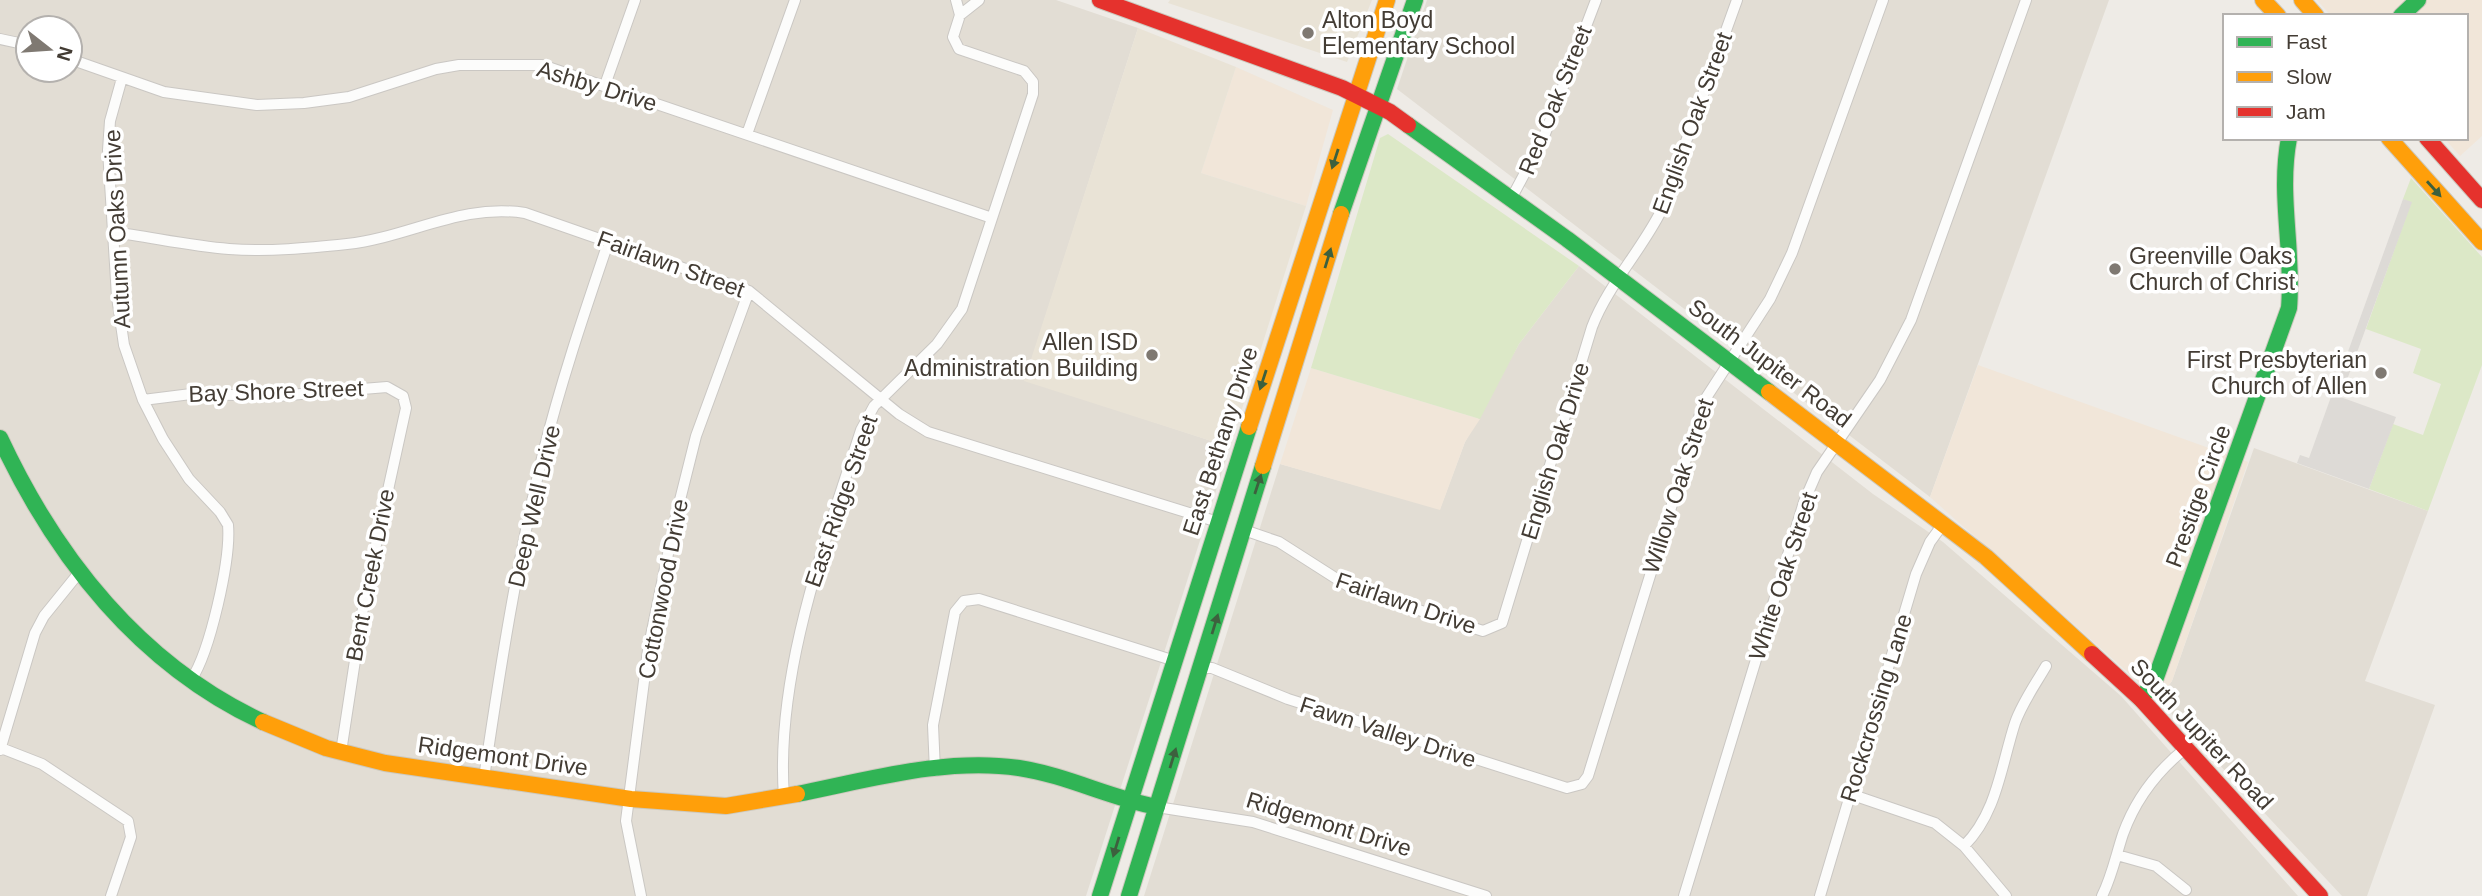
<svg xmlns="http://www.w3.org/2000/svg" width="2482" height="896" font-family="Arial,sans-serif">
	<rect width="100%" height="100%" fill="#eeebe6"/>
	<path fill="#e2ddd4" fill-rule="evenodd" d="M0 0H1056L1138 28 1025 380 1230 447 1086 896H0ZM28 28H70V70H28Z
		M1427 0H2109L1930 497 1397 89Z
		M1579 266 1873 494 1943 542 2121 696 2298 896H1144L1280 464 1440 509 1465 442 1519 344Z
		M2254 448 2428 511 2365 681 2435 705 2367 896H2342L2158 699 2172 681Z"/>
	<path fill="#f1e6d9" d="M2317 0H2482V136L2460 156 2444 138H2466V16H2331Z
		M1236 67 1333 110 1306 206 1201 173Z
		M1978 365 2248 462 2172 681 2158 699 1930 497Z
		M1311 368 1480 419 1465 442 1440 510 1280 464Z"/>
	<path fill="#e9e3d6" d="M1170 0H1372L1347 62 1168 3Z
		M1138 28 1236 67 1201 173 1306 206 1230 447 1024 381Z"/>
	<path fill="#dce8c7" d="M1388 134 1579 266 1519 344 1480 419 1311 368 1380 138Z
		M2411 178 2482 257V365L2428 511 2369 489 2393 424 2423 435 2441 384 2413 373 2421 349 2366 329 2411 203 2403 199Z"/>
	<path fill="#dddad6" d="M2403 199 2412 202 2344 388 2336 385Z
		M2332 394 2396 417 2369 489 2297 463 2300 455 2309 458Z"/>
	<g fill="none" stroke-linecap="round" stroke-linejoin="round">
		<defs>
			<path id="street" d="M960 15 979 0
				M0 39 28 45
				M70 59 164 92 257 105 304 103 349 97 436 69 459 65H542L992 218
				M122 78 110 121 108 150 117 297 124 345 143 400 163 439 189 479 220 512 228 525C231 559 210 652 191 680
				M605 85 635 0
				M747 134 795 0
				M1511 199 1543 139 1596 0
				M112 232C151 237 190 246 229 249 268 252 309 248 347 244 410 237 461 203 525 213L749 291 899 414 928 432 1218 522
				M143 400 191 394 277 396 387 387 403 396 406 408 365 595 341 752
				M1244 530 1279 542 1351 588 1483 631 1502 623 1592 327C1608 285 1641 251 1661 211L1737 0
				M1201 668H1212L1288 699 1567 788 1582 784 1588 776 1704 401 1770 299 1792 253 1883 0
				M1 748 42 764 128 821 131 837 111 896
				M0 750 35 633 44 616 78 574
				M935 771 933 725 955 612 964 601 979 599 1175 661
				M484 778C500 669 517 561 543 454 561 381 585 311 609 240
				M1850 794 1935 823 1964 846 2006 896
				M784 797C775 675 824 545 861 430L874 406 937 344 962 309 1033 94V82L1024 71 959 49 953 37 960 15 956 0
				M1157 807 1253 822 1486 896
				M1964 846C1997 813 2001 766 2015 723 2022 703 2035 685 2046 666
				M2117 855 2156 866 2186 890
				M641 896 626 821 648 650 675 520 696 436 749 291
				M1684 896 1804 502 1817 472 1880 380 1911 320 2026 0
				M1820 896 1916 574 1930 542 1943 524
				M2102 896C2112 876 2116 855 2123 834 2136 798 2157 771 2186 748"/>
			<path id="fast" d="M2401 16 2418 0
				M1408 125 1567 239 1769 392
				M1341 214 1415 0
				M0 438C56 558 140 665 263 722
				M2141 699 2155 680 2289 308C2294 251 2278 195 2289 138
				M797 794C868 780 946 757 1019 768 1066 775 1110 798 1157 807
				M1100 896 1249 427
				M1129 896 1263 466"/>
			<path id="slow" d="M2263 0 2278 16
				M2302 0 2316 16
				M2389 138 2482 242
				M1769 392 1986 557 2092 654
				M1249 427 1387 0
				M1263 466 1341 214
				M263 722 326 748 385 763 631 799 726 806 797 794"/>
			<path id="jam" d="M1100 0 1342 88 1390 112 1408 125
				M2427 138 2482 200
				M2092 654 2141 699 2320 896"/>
		</defs>
		<use href="#street" stroke="#cac7c3" stroke-width="12"/>
		<use href="#fast" stroke="#ccc8bd" stroke-width="18"/>
		<use href="#slow" stroke="#ccc8bd" stroke-width="18"/>
		<use href="#jam" stroke="#ccc8bd" stroke-width="18"/>
		<use href="#street" stroke="#fcfcfb" stroke-width="10"/>
		<use href="#fast" stroke="#30b455" stroke-width="16"/>
		<use href="#slow" stroke="#ff9f0a" stroke-width="16"/>
		<use href="#jam" stroke="#e5322d" stroke-width="16"/>
	</g>
	<defs><path id="oneway-solid" d="M-6-.8H1V-3.2L6.5 0L1 3.2V.8H-6Z" transform="scale(1.75)"/></defs>
	<g fill="#3d603e">
		<use href="#oneway-solid" transform="translate(1335 159) rotate(108)"/>
		<use href="#oneway-solid" transform="translate(2434 189) rotate(48)"/>
		<use href="#oneway-solid" transform="translate(1328 258) rotate(-73)"/>
		<use href="#oneway-solid" transform="translate(1263 380) rotate(108)"/>
		<use href="#oneway-solid" transform="translate(1258 484) rotate(-72)"/>
		<use href="#oneway-solid" transform="translate(1215 624) rotate(-73)"/>
		<use href="#oneway-solid" transform="translate(1173 758) rotate(-73)"/>
		<use href="#oneway-solid" transform="translate(1116 847) rotate(107)"/>
	</g>
	<g fill="#7f7972" stroke="#fff" stroke-width="2.5">
		<circle cx="1308" cy="33" r="7"/>
		<circle cx="2115" cy="269" r="7"/>
		<circle cx="1152" cy="355" r="7"/>
		<circle cx="2381" cy="373" r="7"/>
	</g>
	<g text-anchor="middle" stroke-width="7" stroke-linejoin="round" paint-order="stroke">
		<g font-size="23" fill="#433c34" stroke="#fff" text-anchor="start">
			<text x="1322" y="28">Alton Boyd<tspan x="1322" dy="26">Elementary School</tspan></text>
			<text x="2129" y="264">Greenville Oaks<tspan x="2129" dy="26">Church of Christ</tspan></text>
			<text x="1138" y="350" text-anchor="end">Allen ISD<tspan x="1138" dy="26">Administration Building</tspan></text>
			<text x="2367" y="368" text-anchor="end">First Presbyterian<tspan x="2367" dy="26">Church of Allen</tspan></text>
		</g>
		<g font-size="23" fill="#433c34" stroke="#fff">
			<text transform="translate(597 86) rotate(17)" y="8">Ashby Drive</text>
			<text transform="translate(1555 100) rotate(-68)" y="8">Red Oak Street</text>
			<text transform="translate(1692 123) rotate(-70)" y="8">English Oak Street</text>
			<text transform="translate(117 229) rotate(-93)" y="8">Autumn Oaks Drive</text>
			<text transform="translate(671 264) rotate(20)" y="8">Fairlawn Street</text>
			<text transform="translate(1770 363) rotate(37)" y="8">South Jupiter Road</text>
			<text transform="translate(276 391) rotate(-2)" y="8">Bay Shore Street</text>
			<text transform="translate(1220 441) rotate(-72)" y="8">East Bethany Drive</text>
			<text transform="translate(1555 451) rotate(-73)" y="8">English Oak Drive</text>
			<text transform="translate(1678 486) rotate(-72)" y="8">Willow Oak Street</text>
			<text transform="translate(2198 496) rotate(-70)" y="8">Prestige Circle</text>
			<text transform="translate(841 501) rotate(-71)" y="8">East Ridge Street</text>
			<text transform="translate(534 506) rotate(-77)" y="8">Deep Well Drive</text>
			<text transform="translate(370 575) rotate(-79)" y="8">Bent Creek Drive</text>
			<text transform="translate(1783 576) rotate(-72)" y="8">White Oak Street</text>
			<text transform="translate(663 589) rotate(-79)" y="8">Cottonwood Drive</text>
			<text transform="translate(1406 603) rotate(19)" y="8">Fairlawn Drive</text>
			<text transform="translate(1876 708) rotate(-73)" y="8">Rockcrossing Lane</text>
			<text transform="translate(1388 732) rotate(18)" y="8">Fawn Valley Drive</text>
			<text transform="translate(2202 734) rotate(47)" y="8">South Jupiter Road</text>
			<text transform="translate(503 756) rotate(8)" y="8">Ridgemont Drive</text>
			<text transform="translate(1329 824) rotate(17)" y="8">Ridgemont Drive</text>
		</g>
	</g>
	<rect x="2223" y="14" width="245" height="126" fill="#ffffff" stroke="#b4b1ae" stroke-width="2"/>
	<rect x="2237" y="37" width="35" height="10" fill="#30b455" stroke="#b4b1ae" stroke-width="2"/>
	<text x="2286" y="49" font-size="21" fill="#433c34">Fast</text>
	<rect x="2237" y="72" width="35" height="10" fill="#ff9f0a" stroke="#b4b1ae" stroke-width="2"/>
	<text x="2286" y="84" font-size="21" fill="#433c34">Slow</text>
	<rect x="2237" y="107" width="35" height="10" fill="#e5322d" stroke="#b4b1ae" stroke-width="2"/>
	<text x="2286" y="119" font-size="21" fill="#433c34">Jam</text>
	<g transform="translate(49 49) rotate(107)"><circle r="33" fill="#ffffff" stroke="#b4b1ae" stroke-width="2"/>
	<path d="M0-5L12 26L0 18L-12 26Z" fill="#7f7972"/>
	<text y="-10" font-size="19" font-weight="bold" text-anchor="middle" fill="#433c34">N</text>
	</g>
</svg>
